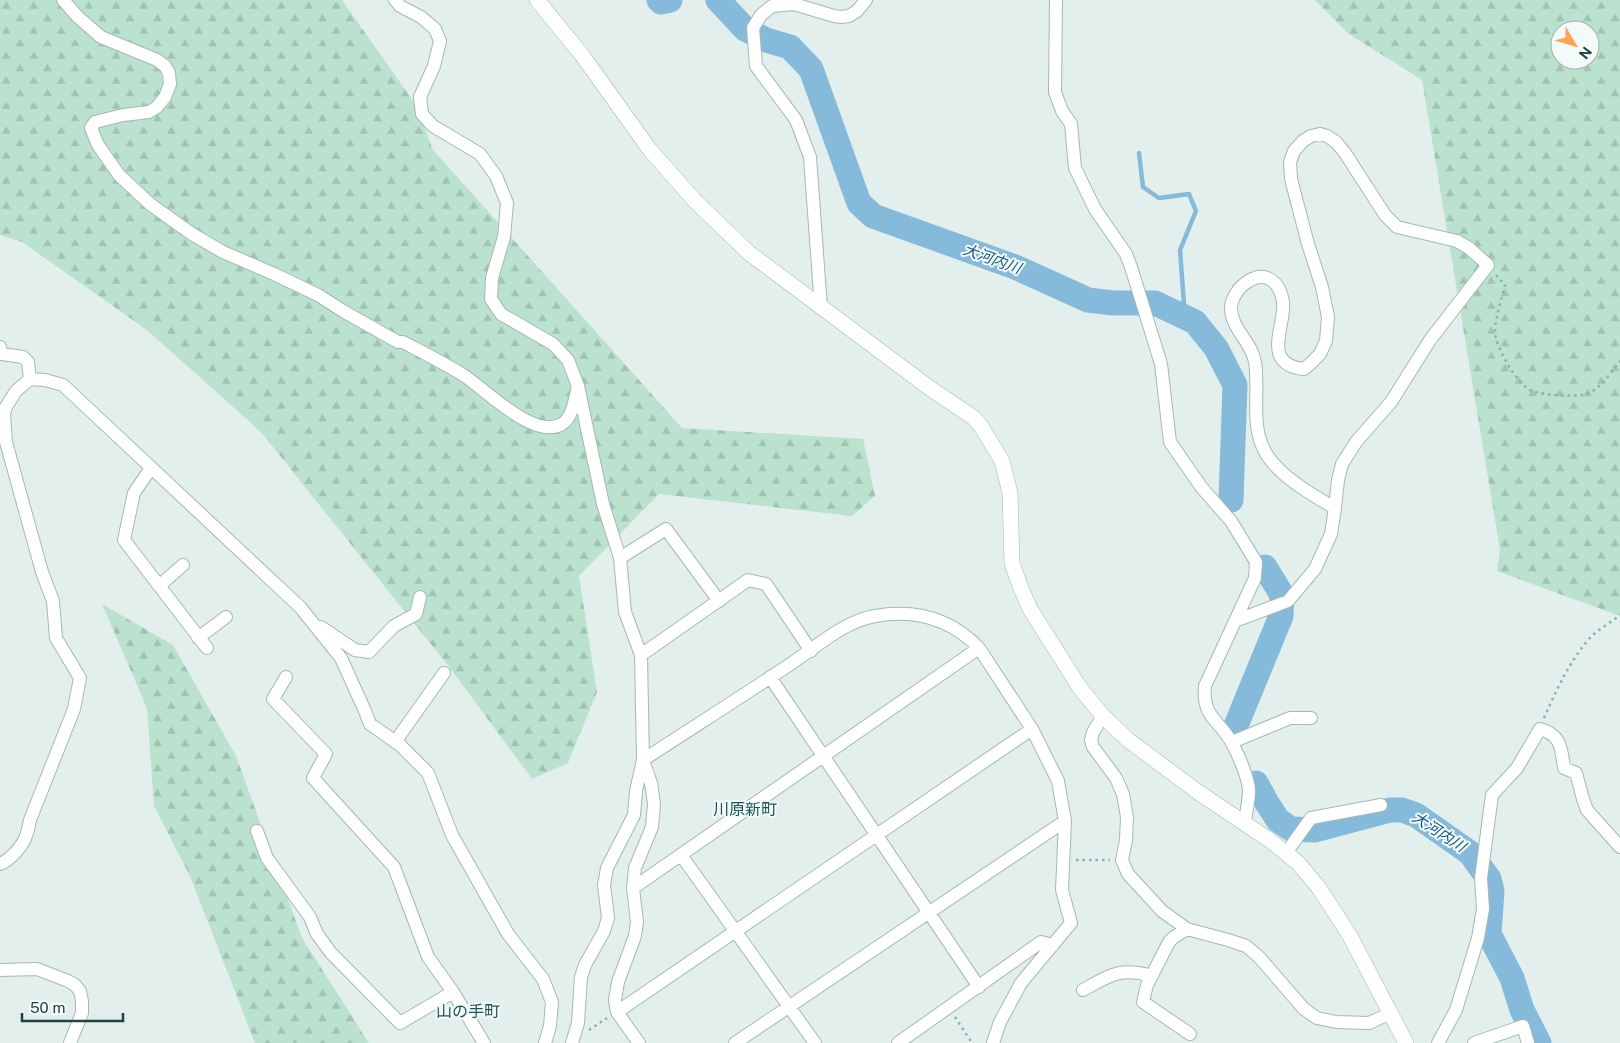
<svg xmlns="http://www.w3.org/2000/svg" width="1620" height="1043" font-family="'Public Sans','Noto Sans JP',sans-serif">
	<defs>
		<pattern id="forest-firs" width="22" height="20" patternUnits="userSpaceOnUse" patternTransform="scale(1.25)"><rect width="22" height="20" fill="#bae2ce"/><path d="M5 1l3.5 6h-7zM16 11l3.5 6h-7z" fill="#a0c3b2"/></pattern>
	</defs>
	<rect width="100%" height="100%" fill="#e3efec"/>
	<path fill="url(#forest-firs)" fill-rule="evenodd" d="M0 0H342L416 105 433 150 682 428 863 439 875 496 852 516 659 494 579 576 597 692 568 763 532 779 450 668 261 432 147 330 22 242 0 235Z
		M1315 0H1620V616L1497 571 1500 550 1422 80 1349 34ZM1560 30H1590V60H1560Z
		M102 604 173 645 236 756 302 938 369 1043H255L190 876 154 806 147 708Z"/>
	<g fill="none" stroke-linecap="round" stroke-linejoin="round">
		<path stroke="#85bada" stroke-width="4.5" d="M1139 153 1143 187 1159 198 1189 194 1196 211 1180 250 1184 304 1195 322"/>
		<path stroke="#85bada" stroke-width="25" d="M659 0 661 2 670 0
			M718 0 745 29 766 40 790 47 811 69 859 203 873 216 1015 267 1088 300 1113 303H1155L1195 322 1216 348 1235 385 1231 500
			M1235 728 1281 616 1282 595 1265 567
			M1256 783 1267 803 1278 820 1291 829 1315 830 1390 810H1402L1416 815 1470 853 1489 879 1492 891 1489 934 1512 978 1522 1010 1539 1043"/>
		<defs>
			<path id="street" d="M63 0 78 17 101 37 157 60 165 66 169 73 170 84 165 97 157 107 149 112 123 115 95 122 91 128 98 145 119 175 150 204 192 234 223 252 274 274 318 295 343 311 398 342H403C422 352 442 362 460 373 484 387 533 441 562 424 573 417 575 398 578 386
				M395 0 400 6 421 17 435 29 440 41 434 66 420 97 422 114 433 126 480 154 496 176 507 203 504 237 492 278 491 299 501 314 553 344 568 360 578 386 603 504 620 558 625 612 641 655
				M1056 0 1055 92 1062 111 1071 124 1075 168 1095 209 1126 254 1131 267 1161 364 1170 442 1202 488 1231 521 1256 562 1255 578 1205 686C1202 718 1219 719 1232 743 1238 754 1249 779 1249 791 1249 801 1246 812 1245 822
				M821 308 810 157 796 120 756 66 753 28 761 15 772 6 794 4 834 16 841 17 849 16 857 11 866 0
				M0 347 2 354 23 357 28 362 30 379
				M151 468 134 493 124 540 207 648
				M620 558 666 529 719 601
				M159 586 183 565
				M1235 621 1288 601 1315 569 1331 534 1335 508C1312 495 1281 477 1267 455 1249 427 1260 393 1255 362 1252 342 1231 329 1231 308 1231 300 1237 290 1243 285 1262 269 1279 278 1283 302 1286 326 1260 364 1304 369L1311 363 1320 354 1326 341 1328 317 1322 287 1308 244 1291 179 1290 162 1294 151 1303 141 1311 136 1320 134 1327 136 1336 142 1345 153 1385 215 1397 227 1457 241 1469 248 1488 265 1430 340 1391 402 1356 442 1342 464 1338 480 1335 508
				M321 627 355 650 369 652 394 626 416 614 420 597
				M198 638 226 617
				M286 677 273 699 326 754 313 778 394 867 428 957 453 992
				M770 677 979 987
				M1103 716 1093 732 1091 740 1093 747 1116 778 1123 794 1127 817 1126 840 1122 860 1128 874 1162 911 1187 929 1228 940 1246 946 1259 957 1304 1009 1317 1018 1336 1022 1369 1023 1391 1013
				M395 742 444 673
				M1232 742 1290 718H1311
				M643 760C692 728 741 697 789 665 815 648 844 621 875 616 915 609 950 618 979 648L1032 729 1058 781 1065 821 1062 890 1071 923 1021 983 1000 1022 993 1043
				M257 831 267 858 310 917 317 934 331 953 400 1023 453 992 484 1043
				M1286 853 1311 818 1381 805
				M681 855 815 1043
				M0 864C10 860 22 847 26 836 28 831 29 825 30 820L74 709 80 678 56 638 53 601 42 572 6 442 4 414 6 407 16 391 30 379 45 380 63 385 300 607 341 658 365 711 370 724 400 745 428 773 452 835 508 934 543 979 552 1002 550 1026 545 1043
				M633 888 979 648
				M1187 929 1174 937 1169 942 1147 985 1143 1002 1190 1034
				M0 970 37 969 68 981 75 985 80 991 82 1001V1013L70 1043
				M1083 990C1110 975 1120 967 1152 976
				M617 1012 1032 729
				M572 1043 578 1023 581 977 585 965 604 931 608 918 604 885 607 868 634 815 636 791 643 760 641 655 748 580 766 584 811 651
				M639 1043 617 1012 615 1000 618 982 635 936 637 922 633 888 635 868 652 827 654 804 651 783 643 760
				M735 1043 1065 821
				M898 1043 1041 942 1053 945
				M1438 1043 1456 1010 1478 938 1483 909 1481 878 1492 795 1517 768 1540 729C1562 735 1561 749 1564 768L1576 773 1583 799 1587 810 1620 847
				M1474 1043 1523 1026 1528 1043"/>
			<path id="secondary" d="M537 0 582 55 650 150 696 202 749 253 931 389 974 418 981 426 1002 461 1010 493 1012 563 1020 586 1030 609 1080 688 1103 716 1128 740 1198 792 1271 841 1298 863 1319 888 1350 936 1406 1043"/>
		</defs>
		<use href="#street" stroke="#a5b8b5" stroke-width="14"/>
		<use href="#secondary" stroke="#a0bcb9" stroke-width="16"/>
		<path stroke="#80b6b1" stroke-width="2.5" stroke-dasharray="2.5 4" stroke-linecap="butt" d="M1496 275 1505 285C1502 298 1495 319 1495 330 1494 345 1517 385 1532 391 1542 395 1579 398 1589 393 1602 387 1611 372 1620 361
			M1544 718C1556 691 1569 662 1589 639 1597 630 1610 623 1620 615
			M1076 860H1110
			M955 1017 972 1043
			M589 1030 607 1018"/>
		<use href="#street" stroke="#fff" stroke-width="12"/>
		<use href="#secondary" stroke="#fff" stroke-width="15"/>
	</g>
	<g text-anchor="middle" stroke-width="4" stroke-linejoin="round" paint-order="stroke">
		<g font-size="15" font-style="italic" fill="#125987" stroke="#f4faf9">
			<text transform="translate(992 259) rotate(20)" y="5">大河内川</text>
			<text transform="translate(1439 832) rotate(33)" y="5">大河内川</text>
		</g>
		<g font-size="16" fill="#195856" stroke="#f4faf9">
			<text x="745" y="815">川原新町</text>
			<text x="468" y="1017">山の手町</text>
		</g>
	</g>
	<g transform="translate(1575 45) rotate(128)"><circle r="24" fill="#f4faf9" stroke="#9fb1af"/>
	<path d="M0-4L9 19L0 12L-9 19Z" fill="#ffa251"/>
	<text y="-8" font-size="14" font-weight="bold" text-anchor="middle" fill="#204341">N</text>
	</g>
	<path d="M22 1013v8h101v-8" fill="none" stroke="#204341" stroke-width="2.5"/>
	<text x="30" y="1013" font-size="15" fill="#204341" stroke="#f4faf9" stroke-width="4" paint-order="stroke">50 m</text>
</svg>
